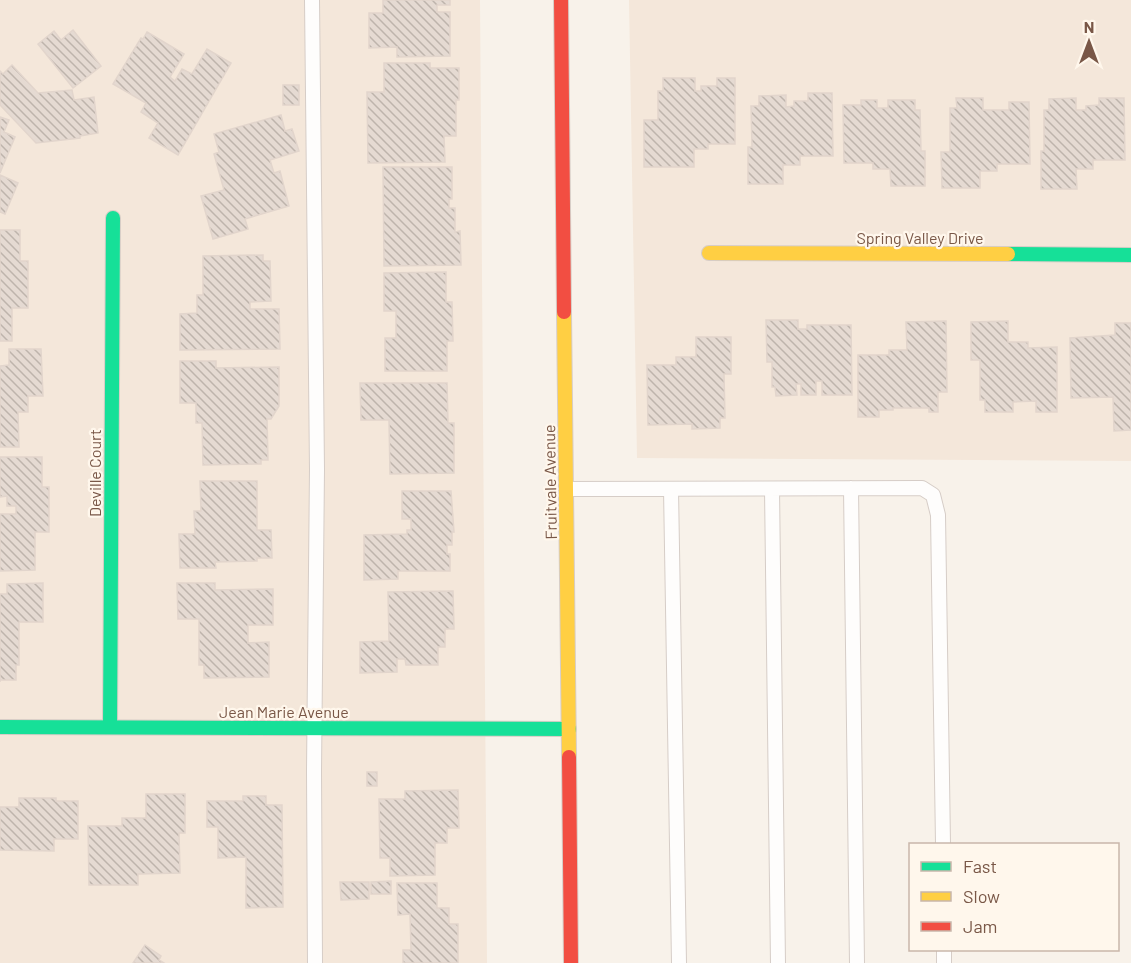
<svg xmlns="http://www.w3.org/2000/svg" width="1131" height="963" font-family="Barlow,sans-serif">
	<defs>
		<pattern id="building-back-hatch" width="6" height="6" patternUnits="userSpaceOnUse" patternTransform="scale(1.5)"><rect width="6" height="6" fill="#e5dad2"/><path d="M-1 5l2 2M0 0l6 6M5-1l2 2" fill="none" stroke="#beb4ac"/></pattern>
	</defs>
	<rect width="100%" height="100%" fill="#f8f2ea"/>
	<path fill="#f4e7da" d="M0 0H480L487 963H0Z
		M629 0H1131V461L637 458Z"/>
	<path fill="url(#building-back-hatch)" stroke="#e2d5cc" stroke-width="1.5" d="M383 0H450V5H437V12H450V56L397 57V47L369 48V13H383Z
		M73 30 101 66 73 88 38 44 54 31 61 40Z
		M147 32 184 54 170 77 175 81 182 69 192 74 207 49 231 63 178 155 149 138 158 123 141 112 146 103 113 84 141 38 143 39Z
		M384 63H430V68H459V100H456V136H444L445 162 368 163 367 92H384Z
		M12 65 38 93 72 90 74 100 94 97 98 133 80 136V138L36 143 0 105V71L3 74Z
		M663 78H695V91H701V86H717V78H735V144H708V149H694V167H644V120H658V91H663Z
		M283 85H299V105H283Z
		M808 93H832L833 156H800V165H783V184H748V147H752L751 106H759V96L786 95V107L794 106V101H808Z
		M956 98H983V110H1009V102H1029L1030 164H997V171H980V188H942L941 152H950V108H957Z
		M1076 98V110H1086V106L1099 105V98H1124L1125 160H1093V169H1076L1077 189H1041V151H1044V110H1049V99Z
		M861 100H877V108H888V100H915V110H920L921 151H925V186H891L890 169H873V163H844L843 105H861Z
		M281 115 285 131 292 129 299 151 270 160 274 173 280 171 289 206 245 219 248 229 213 239 201 196 224 190 214 154 219 152 214 134Z
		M0 117 9 120 4 132 15 137 0 173Z
		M383 167H452V199H449V208H455V232L460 231 461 265 384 266Z
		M0 175 18 183 5 214 0 212Z
		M0 230H20V261H28V308H12V341H0Z
		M263 255V261H270L271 301 250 302V309H279L280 349 180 350V314L197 313V295H203V256Z
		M446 272V302H452L453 341H447V371H385V338H396V311H384V273Z
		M766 320H798V329H807V325H851L852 395H822V381H816V395H801V384H796L797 395 776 396 775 387H772V362H767Z
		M946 321 947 392H938V412H929V408H893V410H879V417H858V355H889V350H907L906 322Z
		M1008 321V342H1028V348L1057 347V412H1036V401L1013 402V412H985V400H980V360H971V322Z
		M1115 323H1131V430L1114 431 1113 397 1071 398 1070 338 1115 335Z
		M696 337H731V374H724L725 418H720V428L692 429V424L648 425 647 365H676V357H696Z
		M9 349H41L43 396H28V412H18L19 447H0V366L9 365Z
		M180 361H216V368L279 367V406L271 419H267L268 460H261V464L203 465 202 423H196V403H180Z
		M360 383H447L448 423H454V473L390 474 389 420H361Z
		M0 457H42V487H49V532H35V570L0 571V514H16V506H7V496L0 497Z
		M200 481H257V530H271L272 558H257V561L215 562 216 568H180L179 534H195L194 511H201Z
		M402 491H451L454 532H452V545H447V554H450V571H398V579L364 580V535L407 534V530H411V519H402Z
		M43 583V622H19V665H16V680H0V682V594H7V584Z
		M177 583H215V590L273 589V625H248V643L269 642V677L204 678V665H199V619H178Z
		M453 591 454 629H445V647H438V665H406L405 659H397V672L360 673V642L389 641 388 592Z
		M367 772H377V786H367Z
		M458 790 459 828H447V843H435V875L390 876V858H380L379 799H405V791Z
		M146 794H185V833H179L180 873 138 874V885H89L88 826H122V818H146Z
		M243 796H266V805H282L283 907 246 908V857L218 858V827H207V801H243Z
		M19 798H56V801H78V839H54V851L0 850V807H19Z
		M391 881V894H371V882Z
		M340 882H369V899L341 900Z
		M397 883H437V908H449V924H458V963H403V950H411L410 914 398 915Z
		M145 945 161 956 159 960 164 963H133Z"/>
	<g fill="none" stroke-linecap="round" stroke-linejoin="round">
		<defs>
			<path id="lane" d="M312 0 317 469 314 771 315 963
				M851 488 857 963
				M566 489 922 488 933 495 938 515 943 844
				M671 489 679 963
				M772 489 778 963
				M944 950V963"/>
			<path id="fast" d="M1008 254 1131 255
				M0 727 569 729
				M110 727 113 218"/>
			<path id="slow" d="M709 253 1008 254
				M564 312 569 757"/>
			<path id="jam" d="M561 0 564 312
				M569 757 571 963"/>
		</defs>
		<use href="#lane" stroke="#d6cdc7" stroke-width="16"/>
		<use href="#fast" stroke="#d7cdc6" stroke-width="16"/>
		<use href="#slow" stroke="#d7cdc6" stroke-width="16"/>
		<use href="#jam" stroke="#d7cdc6" stroke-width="16"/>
		<use href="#lane" stroke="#fefdfc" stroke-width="14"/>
		<use href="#fast" stroke="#16e098" stroke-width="14"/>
		<use href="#slow" stroke="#ffcf43" stroke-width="14"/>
		<use href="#jam" stroke="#f24e42" stroke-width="14"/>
	</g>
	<g text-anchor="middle" stroke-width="4.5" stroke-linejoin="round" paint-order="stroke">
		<g font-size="16" fill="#795747" stroke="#fff7ec">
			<text x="920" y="244">Spring Valley Drive</text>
			<text transform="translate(95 473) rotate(-90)" y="6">Deville Court</text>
			<text transform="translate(550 482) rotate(-91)" y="6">Fruitvale Avenue</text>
			<text x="284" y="718">Jean Marie Avenue</text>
		</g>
	</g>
	<rect x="909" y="843" width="210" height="108" fill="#fff7ec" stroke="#c9b7aa" stroke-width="1.5"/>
	<rect x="921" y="862" width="30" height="9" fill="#16e098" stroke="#c9b7aa" stroke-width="1.5"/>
	<text x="963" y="873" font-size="18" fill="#795747">Fast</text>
	<rect x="921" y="892" width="30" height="9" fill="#ffcf43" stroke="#c9b7aa" stroke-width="1.5"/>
	<text x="963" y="903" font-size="18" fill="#795747">Slow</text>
	<rect x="921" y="922" width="30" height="9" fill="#f24e42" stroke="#c9b7aa" stroke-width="1.5"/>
	<text x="963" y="933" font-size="18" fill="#795747">Jam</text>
	<g transform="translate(1089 42)" stroke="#fff7ec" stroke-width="4.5" paint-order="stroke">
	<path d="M0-4.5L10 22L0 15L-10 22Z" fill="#795747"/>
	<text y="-9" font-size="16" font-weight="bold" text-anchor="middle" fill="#795747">N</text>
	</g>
</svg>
